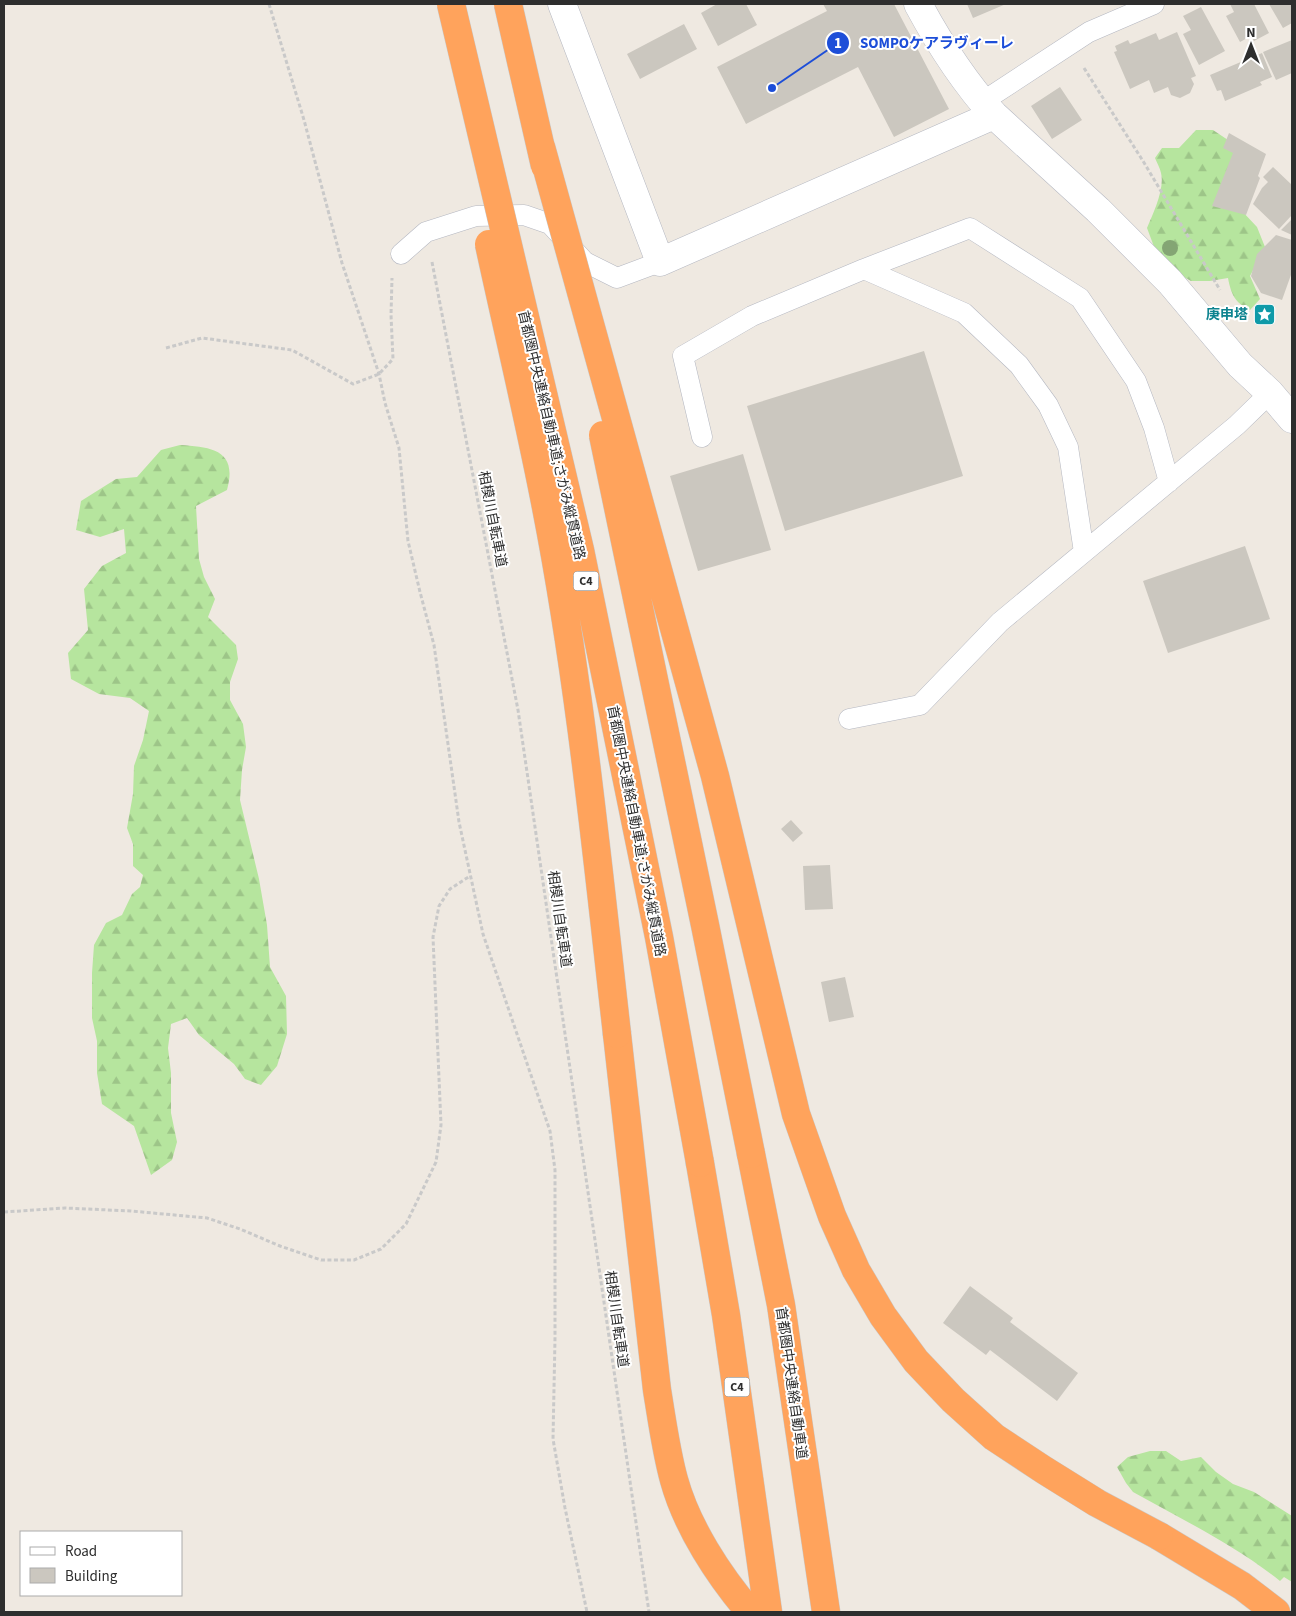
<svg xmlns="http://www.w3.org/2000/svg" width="1296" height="1616" font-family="'Source Sans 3','Noto Sans JP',sans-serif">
	<defs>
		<pattern id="forest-firs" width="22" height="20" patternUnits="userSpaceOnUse" patternTransform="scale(1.25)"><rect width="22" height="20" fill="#b6e59e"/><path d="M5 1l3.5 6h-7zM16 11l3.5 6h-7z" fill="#9dc588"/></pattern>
	</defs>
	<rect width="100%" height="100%" fill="#efe9e1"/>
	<path fill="url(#forest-firs)" d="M1196 130H1213L1231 142 1241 160V210L1257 227 1265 247 1250 276 1260 299 1250 310C1235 303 1231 294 1228 278L1210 281H1191L1173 271 1156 252 1147 228C1153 214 1165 189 1161 173 1160 168 1157 163 1155 158L1162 148H1179Z
		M180 445C212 447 238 450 227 490L196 506 199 559 204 577 215 599 208 617 236 645 238 659 230 682V700L243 724 246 747 242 770 240 800 259 879 267 925 270 967 286 996 287 1034 277 1066 261 1085 245 1079 234 1064 199 1035 187 1018 171 1024 168 1048 171 1073V1113L177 1142 172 1160 151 1175 134 1126 102 1104 97 1073V1041L92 1018V973L94 945 106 923 122 915 132 894 140 887 143 875 133 866V844L127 828 133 794 134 766 143 740 149 711 130 698 99 694 71 679 68 653 88 630 84 589 102 566 126 553 124 529 100 537 76 530 81 501 116 479 137 477 161 450Z
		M1150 1451H1166L1181 1461 1201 1457 1216 1472 1233 1484 1254 1492 1292 1516V1582L1284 1577 1280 1581C1235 1545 1183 1520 1133 1492L1126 1483 1117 1467 1128 1457Z"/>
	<path fill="#cbc7bf" d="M717 4H746L757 25 718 46 701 13Z
		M823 4H894L949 109 894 137 858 67 746 124 717 67 827 11Z
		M967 4H1006L973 18Z
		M1230 4H1254L1269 33 1254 41 1251 36 1240 42 1226 16 1234 12Z
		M1269 4H1292V23L1283 28Z
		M1201 7 1225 51 1199 65 1183 34 1191 30 1183 16Z
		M684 24 697 49 640 79 627 54Z
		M1177 32 1196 76 1191 78 1194 84 1190 93 1180 98 1171 95 1168 87 1154 93 1149 80 1130 89 1114 52 1117 51 1115 46 1128 40 1130 44 1156 33 1159 40Z
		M1292 40V73L1276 80 1263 52Z
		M1262 53 1272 77 1260 82 1262 85 1225 101 1221 90 1217 91 1210 75Z
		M1060 87 1082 120 1052 139 1031 106Z
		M1229 133 1266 154 1258 176 1260 178 1246 215 1212 206 1233 153 1223 148Z
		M1273 167 1292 185V215L1279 229 1253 204 1262 188 1268 182 1263 177Z
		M1292 219V235L1281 230Z
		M1276 235 1292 240V272L1282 300 1261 293 1251 276 1257 254Z
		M924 351 963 476 785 531 747 406Z
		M743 454 771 550 698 571 670 476Z
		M1245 546 1270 619 1168 653 1143 581Z
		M791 820 803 833 793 842 781 829Z
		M830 865 833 909 805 910 803 866Z
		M845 977 854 1017 829 1022 821 982Z
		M970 1286 1013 1318 1010 1322 1078 1373 1057 1401 990 1350 986 1355 943 1323Z"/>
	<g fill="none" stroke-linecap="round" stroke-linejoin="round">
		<defs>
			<path id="lane" d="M982 102 1089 32 1154 4
				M401 254 426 232 476 216 524 215 550 224 585 262 617 278 660 262
				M864 269 970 228 1080 298 1136 381 1154 428 1169 482
				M702 437 683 356 752 316 864 269 964 313 1019 365 1048 405 1068 447 1084 552
				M849 719 920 705 1000 622 1237 425 1270 393"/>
			<path id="street" d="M562 4 660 262 994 115
				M918 4C939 43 964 82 994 115L1098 210 1170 282 1240 365 1270 393 1292 419"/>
			<path id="highway" d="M617 1034 657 1390C662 1420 666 1451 674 1480 687 1527 719 1576 750 1612
				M751 1154 781 1305 826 1612
				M700 1163 726 1315 768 1612
				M1159 1536 1242 1586 1276 1612"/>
		</defs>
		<use href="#lane" stroke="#b4b7c1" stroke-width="21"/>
		<use href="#street" stroke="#b4b7c1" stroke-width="29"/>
		<use href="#highway" stroke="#c9c9c9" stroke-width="29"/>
		<path stroke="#c9c9c9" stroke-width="3" stroke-dasharray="4 2.5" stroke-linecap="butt" d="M269 4 304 120 342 263 379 374 385 403 399 448 408 541 420 592 434 645 459 822 483 934 550 1131 555 1170V1338L553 1439 565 1508 587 1612
			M1084 68 1143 161 1220 290
			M432 262 518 710 649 1612
			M166 348 202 338 292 350 353 384 379 374 393 359 391 315 392 278
			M4 1212 65 1208 131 1211 207 1218 240 1229 280 1246 321 1260H354L381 1249 406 1224 436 1162 441 1125 433 937 439 906 450 889 470 876"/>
		<use href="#lane" stroke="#fff" stroke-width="20"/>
		<use href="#street" stroke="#fff" stroke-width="28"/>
		<use href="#highway" stroke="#ffa35c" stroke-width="28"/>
		<defs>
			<path id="highway-bridge" d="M451 4 580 550 659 937 700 1163
				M508 4 545 166
				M541 147 715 776 796 1114 832 1216 856 1270 883 1316 916 1361 953 1400 994 1437 1044 1470 1097 1503 1159 1536
				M489 244C508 332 529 419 546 507 580 681 597 858 617 1034
				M603 435 705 925 751 1154"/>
		</defs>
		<use href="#highway-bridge" stroke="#c9c9c9" stroke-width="29" stroke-linecap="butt"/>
		<use href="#highway-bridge" stroke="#ffa35c" stroke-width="28"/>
	</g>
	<circle fill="#84a574" cx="1170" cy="248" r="8"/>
	<defs>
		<symbol id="sight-square" viewBox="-11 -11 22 22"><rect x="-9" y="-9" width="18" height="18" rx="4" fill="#0f9aa8" stroke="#fff"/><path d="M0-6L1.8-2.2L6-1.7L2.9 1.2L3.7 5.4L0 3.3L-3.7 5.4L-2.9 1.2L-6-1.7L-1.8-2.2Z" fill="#fff"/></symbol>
	</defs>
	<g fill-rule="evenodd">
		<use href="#sight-square" x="1252" y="302" width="25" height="25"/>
	</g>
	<g text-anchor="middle" stroke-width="4" stroke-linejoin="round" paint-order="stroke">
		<g fill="#fff" stroke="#6d6d6d" stroke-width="1">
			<rect x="573.5" y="571.5" width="25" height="19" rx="4"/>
			<rect x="724.5" y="1377.5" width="25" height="19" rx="4"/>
		</g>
		<g font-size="12" font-weight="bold" fill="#2e2e2e">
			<text x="586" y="585">C4</text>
			<text x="737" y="1391">C4</text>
		</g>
		<g font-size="14" font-weight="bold" fill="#0d838f" stroke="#fff" text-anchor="end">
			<text x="1248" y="319">庚申塔</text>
		</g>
		<g font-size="14" fill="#2e2e2e" stroke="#fff">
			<text transform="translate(552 435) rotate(77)" y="5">首都圏中央連絡自動車道;さがみ縦貫道路</text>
			<text transform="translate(493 519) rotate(79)" y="5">相模川自転車道</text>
			<text transform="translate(637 831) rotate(79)" y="5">首都圏中央連絡自動車道;さがみ縦貫道路</text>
			<text transform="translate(560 919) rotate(82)" y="5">相模川自転車道</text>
			<text transform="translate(617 1319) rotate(82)" y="5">相模川自転車道</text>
			<text transform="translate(792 1383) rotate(82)" y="5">首都圏中央連絡自動車道</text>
		</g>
	</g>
	<path fill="none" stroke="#1d4ed8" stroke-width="2" d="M772 88L838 43"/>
	<g fill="#1d4ed8" stroke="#fff" stroke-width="2">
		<circle cx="772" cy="88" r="5"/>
		<circle cx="838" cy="43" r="12"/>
	</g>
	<g font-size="15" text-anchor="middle" font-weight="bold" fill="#fff">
		<text x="838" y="48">1</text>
	</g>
	<g font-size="15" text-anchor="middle" font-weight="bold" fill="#1d4ed8" stroke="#fff" stroke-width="4" stroke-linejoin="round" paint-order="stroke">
		<text x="937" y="48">SOMPOケアラヴィーレ</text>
	</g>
	<rect width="1296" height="1616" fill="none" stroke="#2e2e2e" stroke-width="10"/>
	<rect x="20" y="1531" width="162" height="65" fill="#ffffff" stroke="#ababab"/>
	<rect x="30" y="1547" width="25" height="8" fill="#ffffff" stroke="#ababab"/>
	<text x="65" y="1556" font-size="15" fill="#2e2e2e">Road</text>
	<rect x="30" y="1568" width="25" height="15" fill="#cbc7bf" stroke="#ababab"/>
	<text x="65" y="1581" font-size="15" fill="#2e2e2e">Building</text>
	<g transform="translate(1251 45)" stroke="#ffffff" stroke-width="4" paint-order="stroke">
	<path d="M0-4L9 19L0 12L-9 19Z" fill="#2e2e2e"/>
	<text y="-8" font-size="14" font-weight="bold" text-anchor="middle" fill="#2e2e2e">N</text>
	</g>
</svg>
